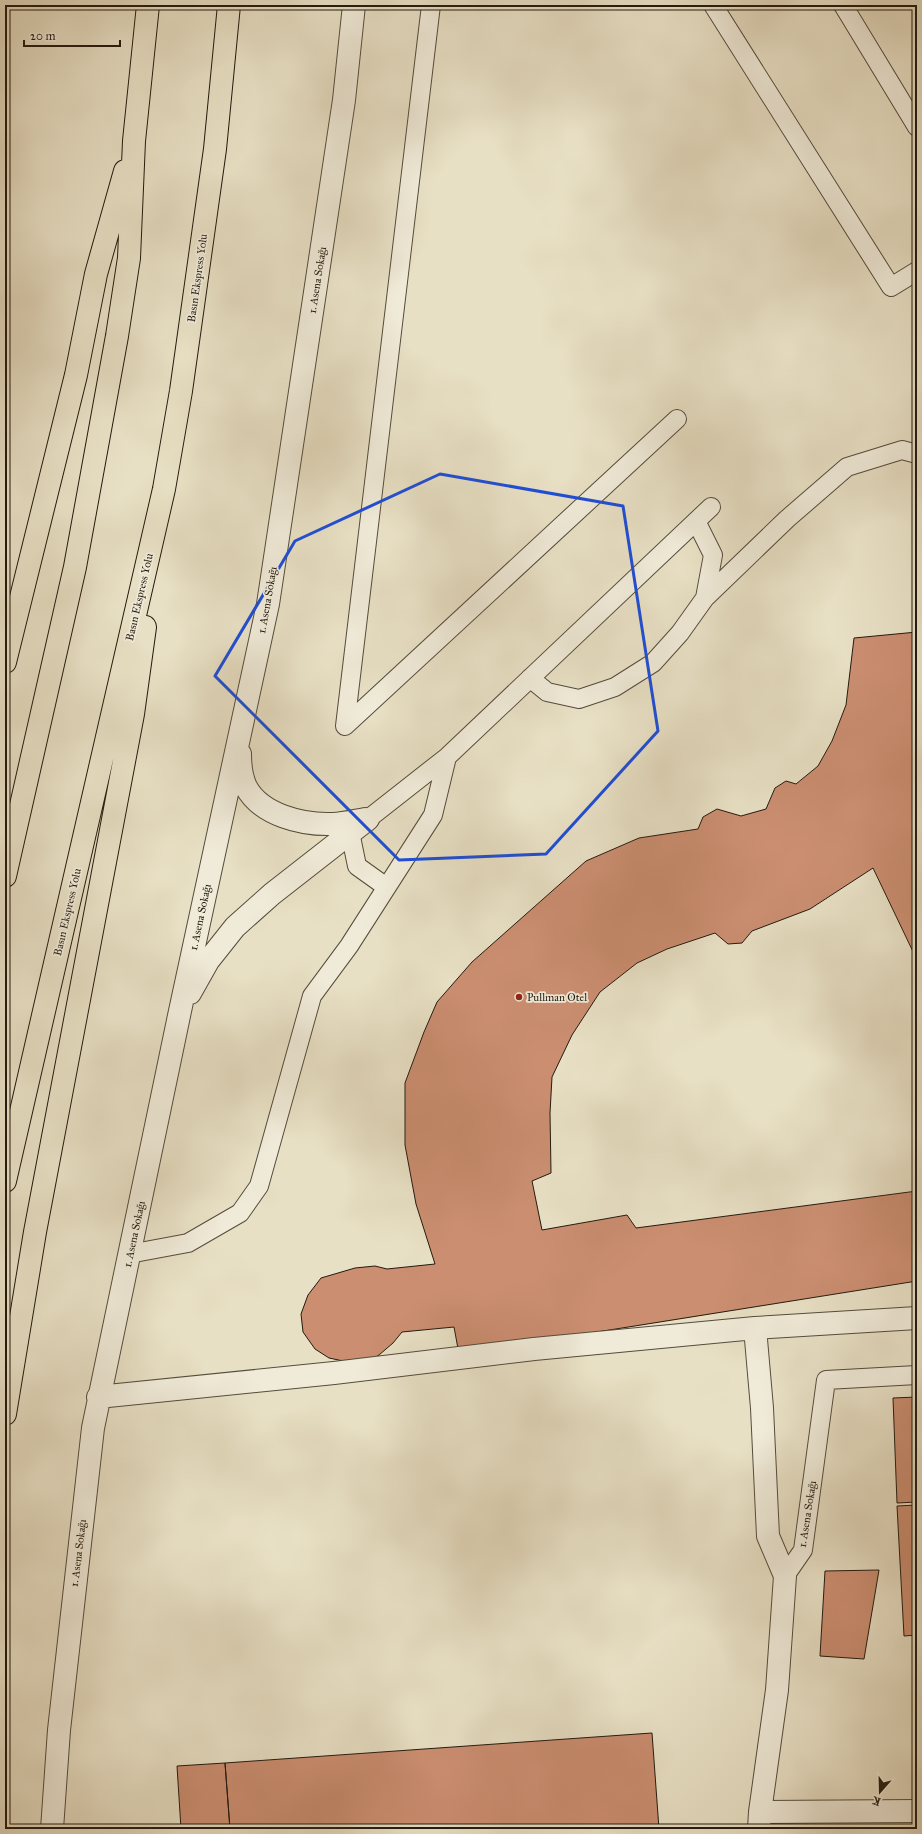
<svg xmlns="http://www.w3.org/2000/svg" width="922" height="1834" font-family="'IM FELL Great Primer',serif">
	<rect width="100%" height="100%" fill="#e8e0c5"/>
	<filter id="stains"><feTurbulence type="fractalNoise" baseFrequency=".005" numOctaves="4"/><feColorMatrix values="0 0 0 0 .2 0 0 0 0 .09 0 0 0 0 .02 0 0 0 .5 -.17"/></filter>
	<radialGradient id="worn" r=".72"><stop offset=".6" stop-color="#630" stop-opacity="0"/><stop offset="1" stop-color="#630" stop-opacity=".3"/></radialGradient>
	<path fill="#cb8e71" stroke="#231a0f" d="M917 632V960L873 868 810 909 752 931 742 943 728 944 715 933 667 949 637 963 600 992 572 1035 552 1077 550 1113 551 1173 532 1181 542 1230 627 1215 636 1228 917 1191V1281L459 1354 454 1327 402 1332 393 1343 379 1355 365 1363 348 1362 329 1358 315 1349 303 1332 301 1314 308 1295 321 1278 355 1268 375 1266 387 1269 435 1264 416 1204 405 1145V1083L424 1032 437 1002 472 962 586 861 639 838 698 829 703 817 717 809 741 816 766 809 775 788 786 781 796 784 818 766 832 741 846 705 854 638Z
		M917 1397V1502L897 1503 893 1398Z
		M917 1505V1635L904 1636 897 1506Z
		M879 1570 864 1659 820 1656 825 1571Z
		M652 1733 659 1829H230L225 1763Z
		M225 1763 230 1829H181L177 1766Z"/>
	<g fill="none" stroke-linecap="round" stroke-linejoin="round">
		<defs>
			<path id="service" d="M713 5 891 287 917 271
				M843 5 917 127
				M705 598 787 519 847 467 902 450 917 454
				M530 678 547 692 579 699 615 687 653 663 680 633 705 598 713 555 696 521
				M345 726 431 5
				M345 726 677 419
				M368 819 447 757 711 507
				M350 832 357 866 385 886
				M129 1254 188 1243 240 1213 259 1186 312 996 349 946 433 815 447 757
				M785 1576 803 1550 826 1380 917 1375"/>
			<path id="minor" d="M240 754C240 765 241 776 246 787 261 815 302 825 332 824 343 824 354 821 365 819
				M190 993 208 961 235 927 272 894 368 819
				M98 1397 334 1373 534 1349 755 1328
				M760 1812 917 1811
				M52 1829 59 1730 93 1428 180 1011 268 604 344 100 354 5
				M759 1829 760 1812 777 1690 785 1576 768 1536 762 1408 755 1328 917 1318"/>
			<path id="motorway" d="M5 662 76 375 96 274 125 171
				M5 876 75 567 117 336 129 258 134 141 148 5
				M5 1181 164 489 181 391 215 149 229 5
				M5 1414 35 1232 133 714 145 627"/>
		</defs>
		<use href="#service" stroke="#544c3c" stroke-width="20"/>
		<use href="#minor" stroke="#544c3c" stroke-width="24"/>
		<use href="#motorway" stroke="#231a0f" stroke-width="24"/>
		<use href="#service" stroke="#f0ebd9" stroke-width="18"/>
		<use href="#minor" stroke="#f0ebd9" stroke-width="22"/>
		<use href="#motorway" stroke="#e8e0c5" stroke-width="22"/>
	</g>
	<path fill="none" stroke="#1d4ed8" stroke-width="3" stroke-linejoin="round" d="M440 474 623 506 658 731 546 854 399 860 215 676 295 541Z"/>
	<circle fill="#8f2418" stroke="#f0ebd9" stroke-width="1.5" cx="519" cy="997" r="4"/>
	<g text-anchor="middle" stroke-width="3.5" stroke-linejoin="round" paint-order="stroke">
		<g font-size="11" fill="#231a0f" stroke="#f0ebd9">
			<text transform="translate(197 278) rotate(-82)" y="4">Basın Ekspress Yolu</text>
			<text transform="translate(317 280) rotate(-81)" y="4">1. Asena Sokağı</text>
			<text transform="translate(139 597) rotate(-77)" y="4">Basın Ekspress Yolu</text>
			<text transform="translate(267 600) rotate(-80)" y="4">1. Asena Sokağı</text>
			<text transform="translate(67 912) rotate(-77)" y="4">Basın Ekspress Yolu</text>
			<text transform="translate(200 917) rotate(-78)" y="4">1. Asena Sokağı</text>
			<text transform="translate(134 1234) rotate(-78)" y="4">1. Asena Sokağı</text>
			<text transform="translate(807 1514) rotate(-81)" y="4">1. Asena Sokağı</text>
			<text transform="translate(78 1553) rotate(-83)" y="4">1. Asena Sokağı</text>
		</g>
		<g font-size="11" fill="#231a0f" stroke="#f0ebd9" text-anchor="start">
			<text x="527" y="1001">Pullman Otel</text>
		</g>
	</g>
	<rect width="922" height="1834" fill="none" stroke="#e8e0c5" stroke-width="20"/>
	<rect x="6" y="6" width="910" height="1822" fill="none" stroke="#231a0f" stroke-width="2"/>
	<rect x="10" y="10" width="902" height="1814" fill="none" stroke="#231a0f"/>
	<g transform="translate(880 1792) rotate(200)" stroke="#f0ebd9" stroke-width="3" paint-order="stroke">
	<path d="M0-3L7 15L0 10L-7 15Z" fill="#231a0f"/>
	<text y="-6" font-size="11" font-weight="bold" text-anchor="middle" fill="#231a0f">K</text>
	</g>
	<path d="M24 40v6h96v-6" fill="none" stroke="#231a0f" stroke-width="2"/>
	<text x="30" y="40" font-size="12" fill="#231a0f" stroke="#f0ebd9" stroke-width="3" paint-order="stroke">20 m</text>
	<rect width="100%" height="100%" filter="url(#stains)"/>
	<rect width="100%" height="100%" fill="url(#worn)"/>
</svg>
